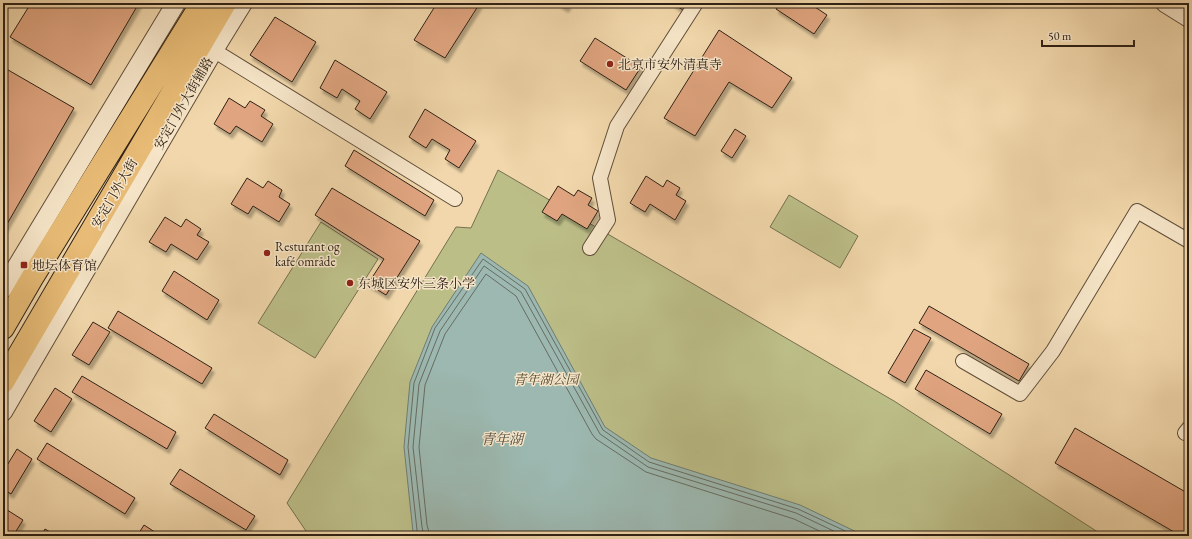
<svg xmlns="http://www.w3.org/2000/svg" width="1192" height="539" font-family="'EB Garamond','Noto Serif SC',serif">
	<defs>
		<filter id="shadow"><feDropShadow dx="2.5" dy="4.5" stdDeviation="1" flood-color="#0004"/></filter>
	</defs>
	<rect width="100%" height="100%" fill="#f1d7ab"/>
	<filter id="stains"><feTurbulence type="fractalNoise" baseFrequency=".005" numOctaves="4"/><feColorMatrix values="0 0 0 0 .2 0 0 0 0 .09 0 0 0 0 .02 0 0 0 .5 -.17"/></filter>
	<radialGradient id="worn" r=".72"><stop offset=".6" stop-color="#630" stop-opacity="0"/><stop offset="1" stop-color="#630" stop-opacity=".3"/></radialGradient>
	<path fill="#bcbe88" stroke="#76704e" d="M498 170 894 401 1104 536H307L308 534 287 503 456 227 471 228Z
		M789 195 858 236 840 268 770 227Z
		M321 222 378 259 315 358 258 323Z"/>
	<path fill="#9cb8b0" stroke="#707c72" d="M481 253 528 286 605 427 651 458 800 505 865 536H417L413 532 404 447 410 382 432 327Z"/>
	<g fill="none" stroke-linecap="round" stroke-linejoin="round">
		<path stroke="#666c62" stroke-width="1" d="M419 536 417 530 408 447 414 383 435 328 483 259 525 289 603 430 649 462 798 509 856 536
			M424 536 422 527 413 447 419 384 440 331 484 266 521 292 600 434 648 467 796 513 844 536
			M430 536 427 525 419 447 425 385 445 334 486 274 516 296 592 434 596 439 646 472 794 519 830 536"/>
	</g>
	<path fill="#e0a580" stroke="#2f2115" filter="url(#shadow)" d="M31 3H139L91 85 10 37Z
		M437 3H480L445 58 414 40Z
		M558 3H569L566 8Z
		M672 3H687L683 10Z
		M779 3H809L827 15 814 34 776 9Z
		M275 17 316 42 292 82 250 55Z
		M719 30 792 78 772 108 729 82 695 136 664 118Z
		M595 38 641 67 626 90 580 61Z
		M335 60 387 92 370 119 355 109 360 101 342 89 337 98 320 88Z
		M3 67 74 108 3 231Z
		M229 98 245 108 250 101 265 110 261 116 273 124 262 142 236 126 230 134 214 124Z
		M425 109 476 141 459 168 445 159 450 150 432 139 426 148 409 137Z
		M735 129 746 136 732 158 721 151Z
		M354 150 434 200 425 216 345 166Z
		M646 176 663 187 667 180 680 188 676 195 686 201 675 220 650 204 645 212 630 203Z
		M247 178 263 188 268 181 282 190 279 197 290 204 279 222 253 206 248 214 231 204Z
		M558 186 574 196 578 190 592 198 588 205 598 211 587 229 562 214 557 221 542 212Z
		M332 188 420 241 386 295 368 284 384 259 315 215Z
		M165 217 181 227 186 219 201 229 197 235 209 242 197 260 171 244 166 252 149 242Z
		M174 271 219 300 207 320 162 291Z
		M929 306 1029 364 1019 381 919 323Z
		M118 311 212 368 202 384 108 328Z
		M93 322 110 332 89 365 72 355Z
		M914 329 931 338 905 383 888 373Z
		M926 370 1002 414 990 434 915 389Z
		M82 376 176 432 167 449 72 392Z
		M55 388 72 399 51 432 34 421Z
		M214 414 288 460 280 475 205 428Z
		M1075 428 1189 494V536H1181L1055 463Z
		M47 443 135 498 125 514 37 459Z
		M17 449 32 459 11 494 3 489V472Z
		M180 469 255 516 246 530 170 484Z
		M4 508 23 520 13 536H3Z
		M144 525 161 536H137Z
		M45 529 57 536H41Z"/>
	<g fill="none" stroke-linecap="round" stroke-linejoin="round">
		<defs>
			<path id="minor" d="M205 45 455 199
				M590 248 608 220 600 178 617 126 696 3
				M963 361 1020 394 1053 351 1137 211 1189 241
				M1185 433 1189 428"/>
			<path id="tertiary" d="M1165 3 1189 18
				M3 289 176 3
				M3 412 214 50 243 3"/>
			<path id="primary" d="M3 328 32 278 202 3
				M3 382 225 3"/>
		</defs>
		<use href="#minor" stroke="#604e3a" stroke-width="16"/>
		<use href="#tertiary" stroke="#604e3a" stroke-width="20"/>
		<use href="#primary" stroke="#2f2115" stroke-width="24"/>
		<use href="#minor" stroke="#f6e5c8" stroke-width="14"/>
		<use href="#tertiary" stroke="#f6e5c8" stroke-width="18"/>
		<use href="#primary" stroke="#e8bc76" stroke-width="22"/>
	</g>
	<g fill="#8f2418" stroke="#f6e5c8" stroke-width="1.5">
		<circle cx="610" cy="64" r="4"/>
		<circle cx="267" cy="253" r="4"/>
		<rect x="20" y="261" width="8" height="8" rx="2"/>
		<circle cx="350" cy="283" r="4"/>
	</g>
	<g text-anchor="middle" stroke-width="3" stroke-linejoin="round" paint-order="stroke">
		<g font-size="13" fill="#2f2115" stroke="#f6e5c8" text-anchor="start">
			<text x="618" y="69">北京市安外清真寺</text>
			<text x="275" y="251">Resturant og<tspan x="275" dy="15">kafé område</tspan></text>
			<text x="32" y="270">地坛体育馆</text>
			<text x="358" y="288">东城区安外三条小学</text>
		</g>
		<g font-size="13" fill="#2f2115" stroke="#f6e5c8">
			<text transform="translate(183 103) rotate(-60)" y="5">安定门外大街辅路</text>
			<text transform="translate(114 193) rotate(-60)" y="5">安定门外大街</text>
		</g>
		<g font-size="13" font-style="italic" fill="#524832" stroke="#f6e5c8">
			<text x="546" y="384">青年湖公园</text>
		</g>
		<g font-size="14" font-style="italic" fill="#504e44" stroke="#f6e5c8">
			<text x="502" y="444">青年湖</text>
		</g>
	</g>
	<rect width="1192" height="539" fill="none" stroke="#f1d7ab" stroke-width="16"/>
	<rect x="4" y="4" width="1184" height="531" fill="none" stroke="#2f2115" stroke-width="2"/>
	<rect x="8" y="8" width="1176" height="523" fill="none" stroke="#2f2115"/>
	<path d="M1042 40v6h92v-6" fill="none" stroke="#2f2115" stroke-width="2"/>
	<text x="1048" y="40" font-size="12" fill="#2f2115" stroke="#f6e5c8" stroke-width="3" paint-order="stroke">50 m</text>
	<rect width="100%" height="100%" filter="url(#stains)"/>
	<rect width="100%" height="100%" fill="url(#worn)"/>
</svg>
